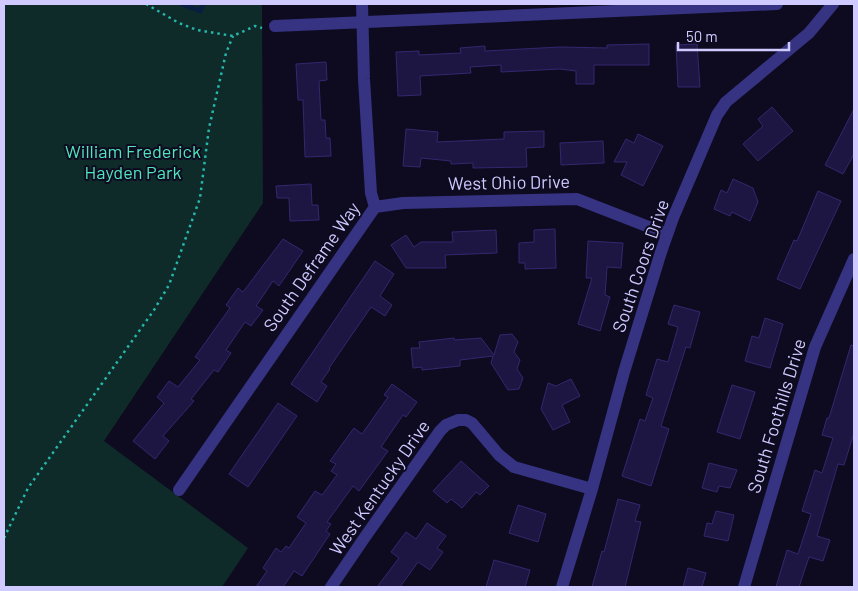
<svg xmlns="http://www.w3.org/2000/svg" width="858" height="591" font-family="Barlow,sans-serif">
	<rect width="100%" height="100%" fill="#0e0b20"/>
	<path fill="#0e2a29" d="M4 4H262L263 203 104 441 248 548 222 587H4Z"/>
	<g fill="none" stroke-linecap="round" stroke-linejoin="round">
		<path stroke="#081e42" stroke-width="4.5" d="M182 4 200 11 203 4"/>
	</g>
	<path fill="#1e1642" stroke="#34276f" d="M649 44V65H594V84H576V71L560 69 501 72V65L470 67 471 73 420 76 421 95 398 96 396 52 419 51V55L461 53 460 48 485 46V51L560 47 607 48V45Z
		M697 44 700 87H678L676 45Z
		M326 62 327 80 319 81 321 120H325L326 138H330L331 156 305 157 303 100H298L296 64Z
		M772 107 793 131 758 161 743 144 763 126 758 119Z
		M854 109V154L843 174 825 165Z
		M406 129 438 132 437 142 504 139V132L544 131V147L526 148 527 167 473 168V163L451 164V161L421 158 420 167 403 166Z
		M638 134 663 146 643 186 621 175 627 162H614L626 139 634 143Z
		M603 141 604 163 561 165 560 143Z
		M733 179 753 188 758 202 750 221 732 212 730 216 714 209 721 190 727 193Z
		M311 184 312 205H318L319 220 290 221 289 198H277L276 186Z
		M818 191 841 201 800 289 777 279 794 240 797 241Z
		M555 229 556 268 525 269V263H519V243L534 242V230Z
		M496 230 497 253 445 255 446 268H406L391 245 406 235 414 247 421 242H453L452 232Z
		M283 239 303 251 279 286 273 281 256 306 263 310 251 326 245 322 226 350 231 353 218 372 214 370 191 399 194 401 163 436 169 441 155 459 133 441 164 403 157 397 169 381 178 387 200 360 195 357 230 308 226 305 238 288 243 292Z
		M588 241 623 243 621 268 607 267 605 295 610 297 600 331 578 324 592 278H586Z
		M375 261 394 274 380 296 392 305 385 316 371 307 329 368 330 369 321 382 327 386 317 402 291 384Z
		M674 305 700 312 690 348 686 347 661 426 669 429 651 486 622 476 640 419 645 421 653 398 646 395 657 359 668 362 678 327 668 324Z
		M765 318 783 324 770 368 745 361 752 336 759 338Z
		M512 334 518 342 514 352 520 360 517 369 523 378 519 389 508 390 491 363 493 356 460 360V366L422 370V367L413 368 411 348H420L419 342 454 338 455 340 481 338 494 355 500 335Z
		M851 345 854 346V433L844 465 838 464 817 536 830 540 823 561 809 557 799 587H776L787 550 798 554 811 514 802 511 815 470 822 473 833 438 822 435 827 418H829Z
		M571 379 580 396 562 405 570 422 553 430 541 409 548 383 556 386Z
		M392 384 417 402 406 417 403 415 381 447 388 451 359 491 353 486 327 522 331 524 326 531 330 534 302 576 294 571 283 587H256L267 571 263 568 276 548 281 552 286 546 289 548 306 523 297 517 315 491 322 495 337 475 331 471 336 464 330 461 354 428 362 434 388 397 384 395Z
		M732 385 755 392 740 439 717 432Z
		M278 403 297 416 248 487 229 474Z
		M461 461 489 486 480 495 476 492 462 508 451 499 447 503 433 491Z
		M709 463 737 470 730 488 719 486 717 492 702 488Z
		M618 499 640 505 635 521 641 522 625 587H592L602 551 604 552Z
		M518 505 546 514 538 542 509 533Z
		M716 511 734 515 728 541 704 536 707 523 712 524Z
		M427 523 446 536 437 548 443 552 430 570 418 562 400 587H377L399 558 391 552 406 532 416 539Z
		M494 560 530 570 525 587H486Z
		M688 568 706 573 702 587H683Z"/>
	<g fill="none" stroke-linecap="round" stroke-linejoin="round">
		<path stroke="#26b7ac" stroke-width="2.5" stroke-dasharray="2.5 4" stroke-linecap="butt" d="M146 4 179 23 197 30 233 36 255 26 262 28
			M4 538 28 488 154 310 169 285 200 198 209 128 226 53 233 36"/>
		<path stroke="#353382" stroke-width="12" d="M275 26 777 4
			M375 207 403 203 577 199 667 234
			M179 490 375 207 371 193 364 79 362 4
			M331 587 365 537 440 431 446 425 458 420H466L472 423 499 455 514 467 592 489
			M562 587 592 489 624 372 661 252 673 218 717 115 726 102 809 33 833 4
			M744 587 815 347 854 259"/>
	</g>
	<g text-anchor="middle" stroke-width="4" stroke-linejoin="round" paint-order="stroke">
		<g font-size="18" fill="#4fe6be" stroke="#0e0b20">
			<text x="133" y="158">William Frederick<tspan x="133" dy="21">Hayden Park</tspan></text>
		</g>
		<g font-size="18" fill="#cfcaff" stroke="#0e0b20">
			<text transform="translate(509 183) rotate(-1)" y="6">West Ohio Drive</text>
			<text transform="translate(641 266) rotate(-71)" y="6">South Coors Drive</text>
			<text transform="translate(312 267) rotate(-55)" y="6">South Deframe Way</text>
			<text transform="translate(777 416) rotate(-73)" y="6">South Foothills Drive</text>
			<text transform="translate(380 488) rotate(-55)" y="6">West Kentucky Drive</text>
		</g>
	</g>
	<rect width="858" height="591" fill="none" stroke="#cfcaff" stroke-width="10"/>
	<path d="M678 42v8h111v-8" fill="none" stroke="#cfcaff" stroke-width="2.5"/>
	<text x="686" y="42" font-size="15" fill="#cfcaff" stroke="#0e0b20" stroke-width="4" paint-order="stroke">50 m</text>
</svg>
